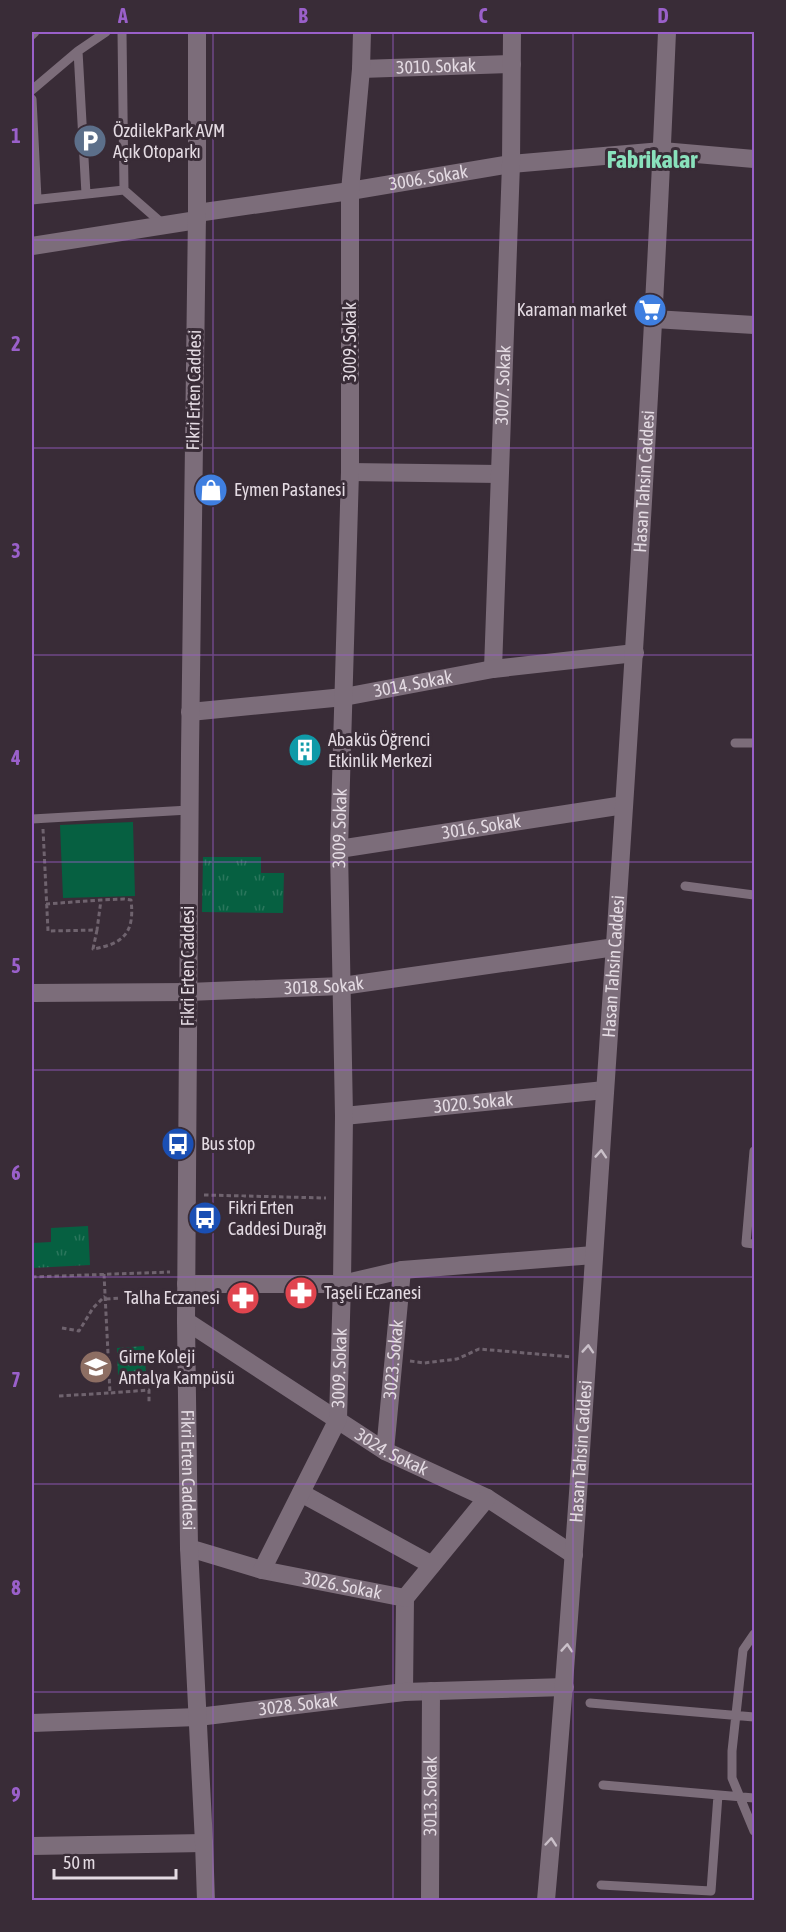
<svg xmlns="http://www.w3.org/2000/svg" width="786" height="1932" font-family="'Asap Condensed',sans-serif">
	<defs>
		<pattern id="grass-tufts" width="24" height="20" patternUnits="userSpaceOnUse" patternTransform="scale(1.5)"><rect width="24" height="20" fill="#066041"/><path d="M3 7l-1-3M5 7V3M7 7l1-3M15 17l-1-3M17 17v-4M19 17l1-3" fill="none" stroke="#2a765c"/></pattern>
		<pattern id="park-dots" width="8" height="8" patternUnits="userSpaceOnUse" patternTransform="scale(1.5)"><rect width="8" height="8" fill="#066041"/><path d="M2 2h.1M6 6h.1" fill="none" stroke="#2a765c" stroke-width="1.8" stroke-linecap="round"/></pattern>
	</defs>
	<rect width="100%" height="100%" fill="#392c37"/>
	<path fill="url(#grass-tufts)" d="M203 857H261V873H284L283 913 202 912Z
		M88 1226 90 1265 32 1268V1243L51 1242V1228Z"/>
	<path fill="url(#park-dots)" d="M144 1346 146 1373 118 1375 117 1348Z"/>
	<path fill="#066041" d="M133 822 135 896 63 898 60 825Z"/>
	<g fill="none" stroke-linecap="round" stroke-linejoin="round">
		<path stroke="#6f636e" stroke-width="3" stroke-dasharray="4.5 3" stroke-linecap="butt" d="M43 829 48 931 97 930 101 900 46 904
			M97 930 93 949C123 944 135 933 131 900L124 899 101 900
			M204 1195 326 1198
			M104 1274 110 1393 149 1390V1404
			M32 1277 170 1272
			M106 1299 120 1298
			M62 1328 79 1331 93 1308 105 1296
			M410 1361 424 1363 457 1359 479 1349 572 1357
			M59 1396 110 1393"/>
		<path stroke="#7c6d7a" stroke-width="9" d="M32 35 35 32
			M78 51 86 194
			M32 90 78 51 106 32
			M32 99 37 199
			M124 190 164 225
			M32 200 124 190 122 32
			M735 743H754
			M32 819 189 810
			M685 886 754 895
			M754 1151 746 1243 754 1244
			M754 1634 743 1650 732 1751V1778L754 1831
			M590 1703 754 1717
			M603 1785 754 1798
			M601 1885 711 1891 718 1795"/>
		<g stroke="#7c6d7a" stroke-width="18">
			<path id="s1" d="M361 69 512 64"/>
			<path id="s2" d="M197 213 350 191 511 164 662 151 754 159"/>
			<path d="M32 246 197 220"/>
			<path d="M654 319 754 325"/>
			<path d="M350 472 499 474"/>
			<path id="s3" d="M493 669 511 164 512 32"/>
			<path id="s4" d="M190 712 344 697 493 669 635 653"/>
			<path id="s5" d="M339 849 624 805"/>
			<path id="s6" d="M188 992 342 986 615 947"/>
			<path id="s7" d="M344 1116 605 1090"/>
			<path d="M186 1284H342L402 1270 594 1255"/>
			<path id="s8" d="M186 1321 385 1451 487 1498 574 1555"/>
			<path id="s9" d="M385 1451 402 1270"/>
			<path d="M301 1493 432 1565"/>
			<path id="s10" d="M189 1548 262 1570 405 1598 404 1692"/>
			<path id="s11" d="M262 1570 338 1419 342 1284 344 1116 339 849 350 472V191L361 69 362 32"/>
			<path d="M405 1598 487 1498"/>
			<path id="s12" d="M32 1723 198 1717 404 1692 565 1687"/>
			<path d="M32 1846 204 1843"/>
			<path id="s13" d="M430 1900 431 1691"/>
		</g>
		<g stroke="#7c6d7a" stroke-width="18">
			<path id="s14" d="M197 32V213L190 753 186 1321 189 1548 204 1843 206 1900"/>
			<path d="M32 993 188 992"/>
			<path id="s15" d="M546 1900C570 1632 587 1362 605 1093 629 739 652 386 667 32"/>
		</g>
	</g>
	<defs><path id="oneway-chevron" d="M-2-3.5L2.5 0L-2 3.5" fill="none" stroke-width="1.6" stroke-linecap="round" stroke-linejoin="round" transform="scale(1.5)"/></defs>
	<g stroke="#cac0c9">
		<use href="#oneway-chevron" transform="translate(601 1154) rotate(-86)"/>
		<use href="#oneway-chevron" transform="translate(588 1349) rotate(-86)"/>
		<use href="#oneway-chevron" transform="translate(567 1648) rotate(-86)"/>
		<use href="#oneway-chevron" transform="translate(551 1842) rotate(-85)"/>
	</g>
	<path fill="none" stroke="#9a60ca" stroke-width="1.5" stroke-opacity="0.55" d="M213 32V1900M393 32V1900M573 32V1900M32 240H754M32 448H754M32 655H754M32 862H754M32 1070H754M32 1277H754M32 1484H754M32 1692H754"/>
	<defs>
		<symbol id="parking-disc" viewBox="-11 -11 22 22"><circle r="9.5" fill="#5c6f8a" stroke="#392c37"/><path d="M-3.5-5.5H1a3.5 3.5 0 0 1 0 7H-1V5.5H-3.5ZM-1-3.4V-.6H.8a1.4 1.4 0 0 0 0-2.8Z" fill="#fff"/></symbol>
		<symbol id="supermarket-disc" viewBox="-11 -11 22 22"><circle r="9.5" fill="#3f7fe0" stroke="#392c37"/><path d="M-6-5.5h2.5l.6 2H6L4.5 2H-2.5L-4.4-4H-6ZM-1.5 3.2a1.3 1.3 0 1 0 .1 0ZM3 3.2a1.3 1.3 0 1 0 .1 0Z" fill="#fff"/></symbol>
		<symbol id="shop-disc" viewBox="-11 -11 22 22"><circle r="9.5" fill="#3f7fe0" stroke="#392c37"/><path d="M-5-2.5h2.3a2.7 3.5 0 0 1 5.4 0H5L5.5 6h-11ZM-1.5-2.5h3a1.5 2.3 0 0 0-3 0Z" fill="#fff"/></symbol>
		<symbol id="building-disc" viewBox="-11 -11 22 22"><circle r="9.5" fill="#0f9aa8" stroke="#392c37"/><path d="M-4-6H4V6H1V3H-1V6H-4ZM-2.5-4.3h1.7v1.8h-1.7ZM.8-4.3h1.7v1.8H.8ZM-2.5-1h1.7V.8h-1.7ZM.8-1h1.7V.8H.8Z" fill="#fff"/></symbol>
		<symbol id="bus-disc" viewBox="-11 -11 22 22"><circle r="9.5" fill="#1a4fb4" stroke="#392c37"/><path d="M-5-6H5V4H4V6H2V4H-2V6H-4V4H-5ZM-3.5-4V0h7V-4ZM-3.5 1.2v1.5H-2V1.2ZM2 1.2v1.5H3.5V1.2Z" fill="#fff"/></symbol>
		<symbol id="pharmacy-disc" viewBox="-11 -11 22 22"><circle r="9.5" fill="#e0444e" stroke="#392c37"/><path d="M-2-6h4v4h4v4h-4v4h-4v-4h-4v-4h4Z" fill="#fff"/></symbol>
		<symbol id="school-disc" viewBox="-11 -11 22 22"><circle r="9.5" fill="#8d6e63" stroke="#392c37"/><path d="M0-5L7-2L0 1L-7-2ZM-4 1L0 2.5L4 1V4Q0 6-4 4Z" fill="#fff"/></symbol>
	</defs>
	<g fill-rule="evenodd">
		<use href="#parking-disc" x="71" y="122" width="38" height="38"/>
		<use href="#supermarket-disc" x="631" y="291" width="38" height="38"/>
		<use href="#shop-disc" x="192" y="471" width="38" height="38"/>
		<use href="#building-disc" x="286" y="731" width="38" height="38"/>
		<use href="#bus-disc" x="159" y="1125" width="38" height="38"/>
		<use href="#bus-disc" x="186" y="1199" width="38" height="38"/>
		<use href="#pharmacy-disc" x="282" y="1274" width="38" height="38"/>
		<use href="#pharmacy-disc" x="224" y="1279" width="38" height="38"/>
		<use href="#school-disc" x="77" y="1348" width="38" height="38"/>
	</g>
	<g text-anchor="middle" stroke-width="6" stroke-linejoin="round" paint-order="stroke">
		<g font-size="18" fill="#e4dbe3" stroke="#392c37">
			<text dy="6" stroke="none"><textPath href="#s1" startOffset="75">3010. Sokak</textPath></text>
			<text dy="6" stroke="none"><textPath href="#s2" startOffset="234">3006. Sokak</textPath></text>
			<text transform="translate(350 342) rotate(-90)" y="6">3009. Sokak</text>
			<text dy="6" stroke="none"><textPath href="#s3" startOffset="284">3007. Sokak</textPath></text>
			<text transform="translate(194 390) rotate(-89)" y="6">Fikri Erten Caddesi</text>
			<text dy="6" stroke="none"><textPath href="#s15" startOffset="1422">Hasan Tahsin Caddesi</textPath></text>
			<text dy="6" stroke="none"><textPath href="#s4" startOffset="225">3014. Sokak</textPath></text>
			<text dy="6" stroke="none"><textPath href="#s11" startOffset="760">3009. Sokak</textPath></text>
			<text dy="6" stroke="none"><textPath href="#s5" startOffset="144">3016. Sokak</textPath></text>
			<text transform="translate(188 966) rotate(-90)" y="6">Fikri Erten Caddesi</text>
			<text dy="6" stroke="none"><textPath href="#s15" startOffset="936">Hasan Tahsin Caddesi</textPath></text>
			<text dy="6" stroke="none"><textPath href="#s6" startOffset="136">3018. Sokak</textPath></text>
			<text dy="6" stroke="none"><textPath href="#s7" startOffset="130">3020. Sokak</textPath></text>
			<text dy="6" stroke="none"><textPath href="#s9" startOffset="92">3023. Sokak</textPath></text>
			<text dy="6" stroke="none"><textPath href="#s11" startOffset="220">3009. Sokak</textPath></text>
			<text dy="6" stroke="none"><textPath href="#s8" startOffset="244">3024. Sokak</textPath></text>
			<text dy="6" stroke="none"><textPath href="#s15" startOffset="450">Hasan Tahsin Caddesi</textPath></text>
			<text dy="6" stroke="none"><textPath href="#s14" startOffset="1438">Fikri Erten Caddesi</textPath></text>
			<text dy="6" stroke="none"><textPath href="#s10" startOffset="158">3026. Sokak</textPath></text>
			<text dy="6" stroke="none"><textPath href="#s12" startOffset="267">3028. Sokak</textPath></text>
			<text dy="6" stroke="none"><textPath href="#s13" startOffset="104">3013. Sokak</textPath></text>
		</g>
		<g font-size="18" fill="#e4dbe3" stroke="#392c37" text-anchor="start">
			<text x="113" y="137">ÖzdilekPark AVM<tspan x="113" dy="21">Açık Otoparkı</tspan></text>
			<text x="627" y="316" text-anchor="end">Karaman market</text>
			<text x="234" y="496">Eymen Pastanesi</text>
			<text x="328" y="746">Abaküs Öğrenci<tspan x="328" dy="21">Etkinlik Merkezi</tspan></text>
			<text x="201" y="1150">Bus stop</text>
			<text x="228" y="1214">Fikri Erten<tspan x="228" dy="21">Caddesi Durağı</tspan></text>
			<text x="324" y="1299">Taşeli Eczanesi</text>
			<text x="220" y="1304" text-anchor="end">Talha Eczanesi</text>
			<text x="119" y="1363">Girne Koleji<tspan x="119" dy="21">Antalya Kampüsü</tspan></text>
		</g>
		<g font-size="24" font-weight="bold" fill="#89e1bc" stroke="#392c37">
			<text x="652" y="168">Fabrikalar</text>
		</g>
	</g>
	<rect width="786" height="1932" fill="none" stroke="#392c37" stroke-width="66"/>
	<path d="M54 1869v9h122v-9" fill="none" stroke="#e4dbe3" stroke-width="3"/>
	<text x="63" y="1869" font-size="18" fill="#e4dbe3" stroke="#392c37" stroke-width="4.5" paint-order="stroke">50 m</text>
	<rect x="33" y="33" width="720" height="1866" fill="none" stroke="#9a60ca" stroke-width="2"/>
	<g font-size="20" text-anchor="middle" font-weight="bold" fill="#9a60ca">
		<text x="123" y="23">A</text>
		<text x="303" y="23">B</text>
		<text x="483" y="23">C</text>
		<text x="663" y="23">D</text>
		<text x="16" y="143">1</text>
		<text x="16" y="351">2</text>
		<text x="16" y="558">3</text>
		<text x="16" y="765">4</text>
		<text x="16" y="973">5</text>
		<text x="16" y="1180">6</text>
		<text x="16" y="1387">7</text>
		<text x="16" y="1595">8</text>
		<text x="16" y="1802">9</text>
	</g>
</svg>
